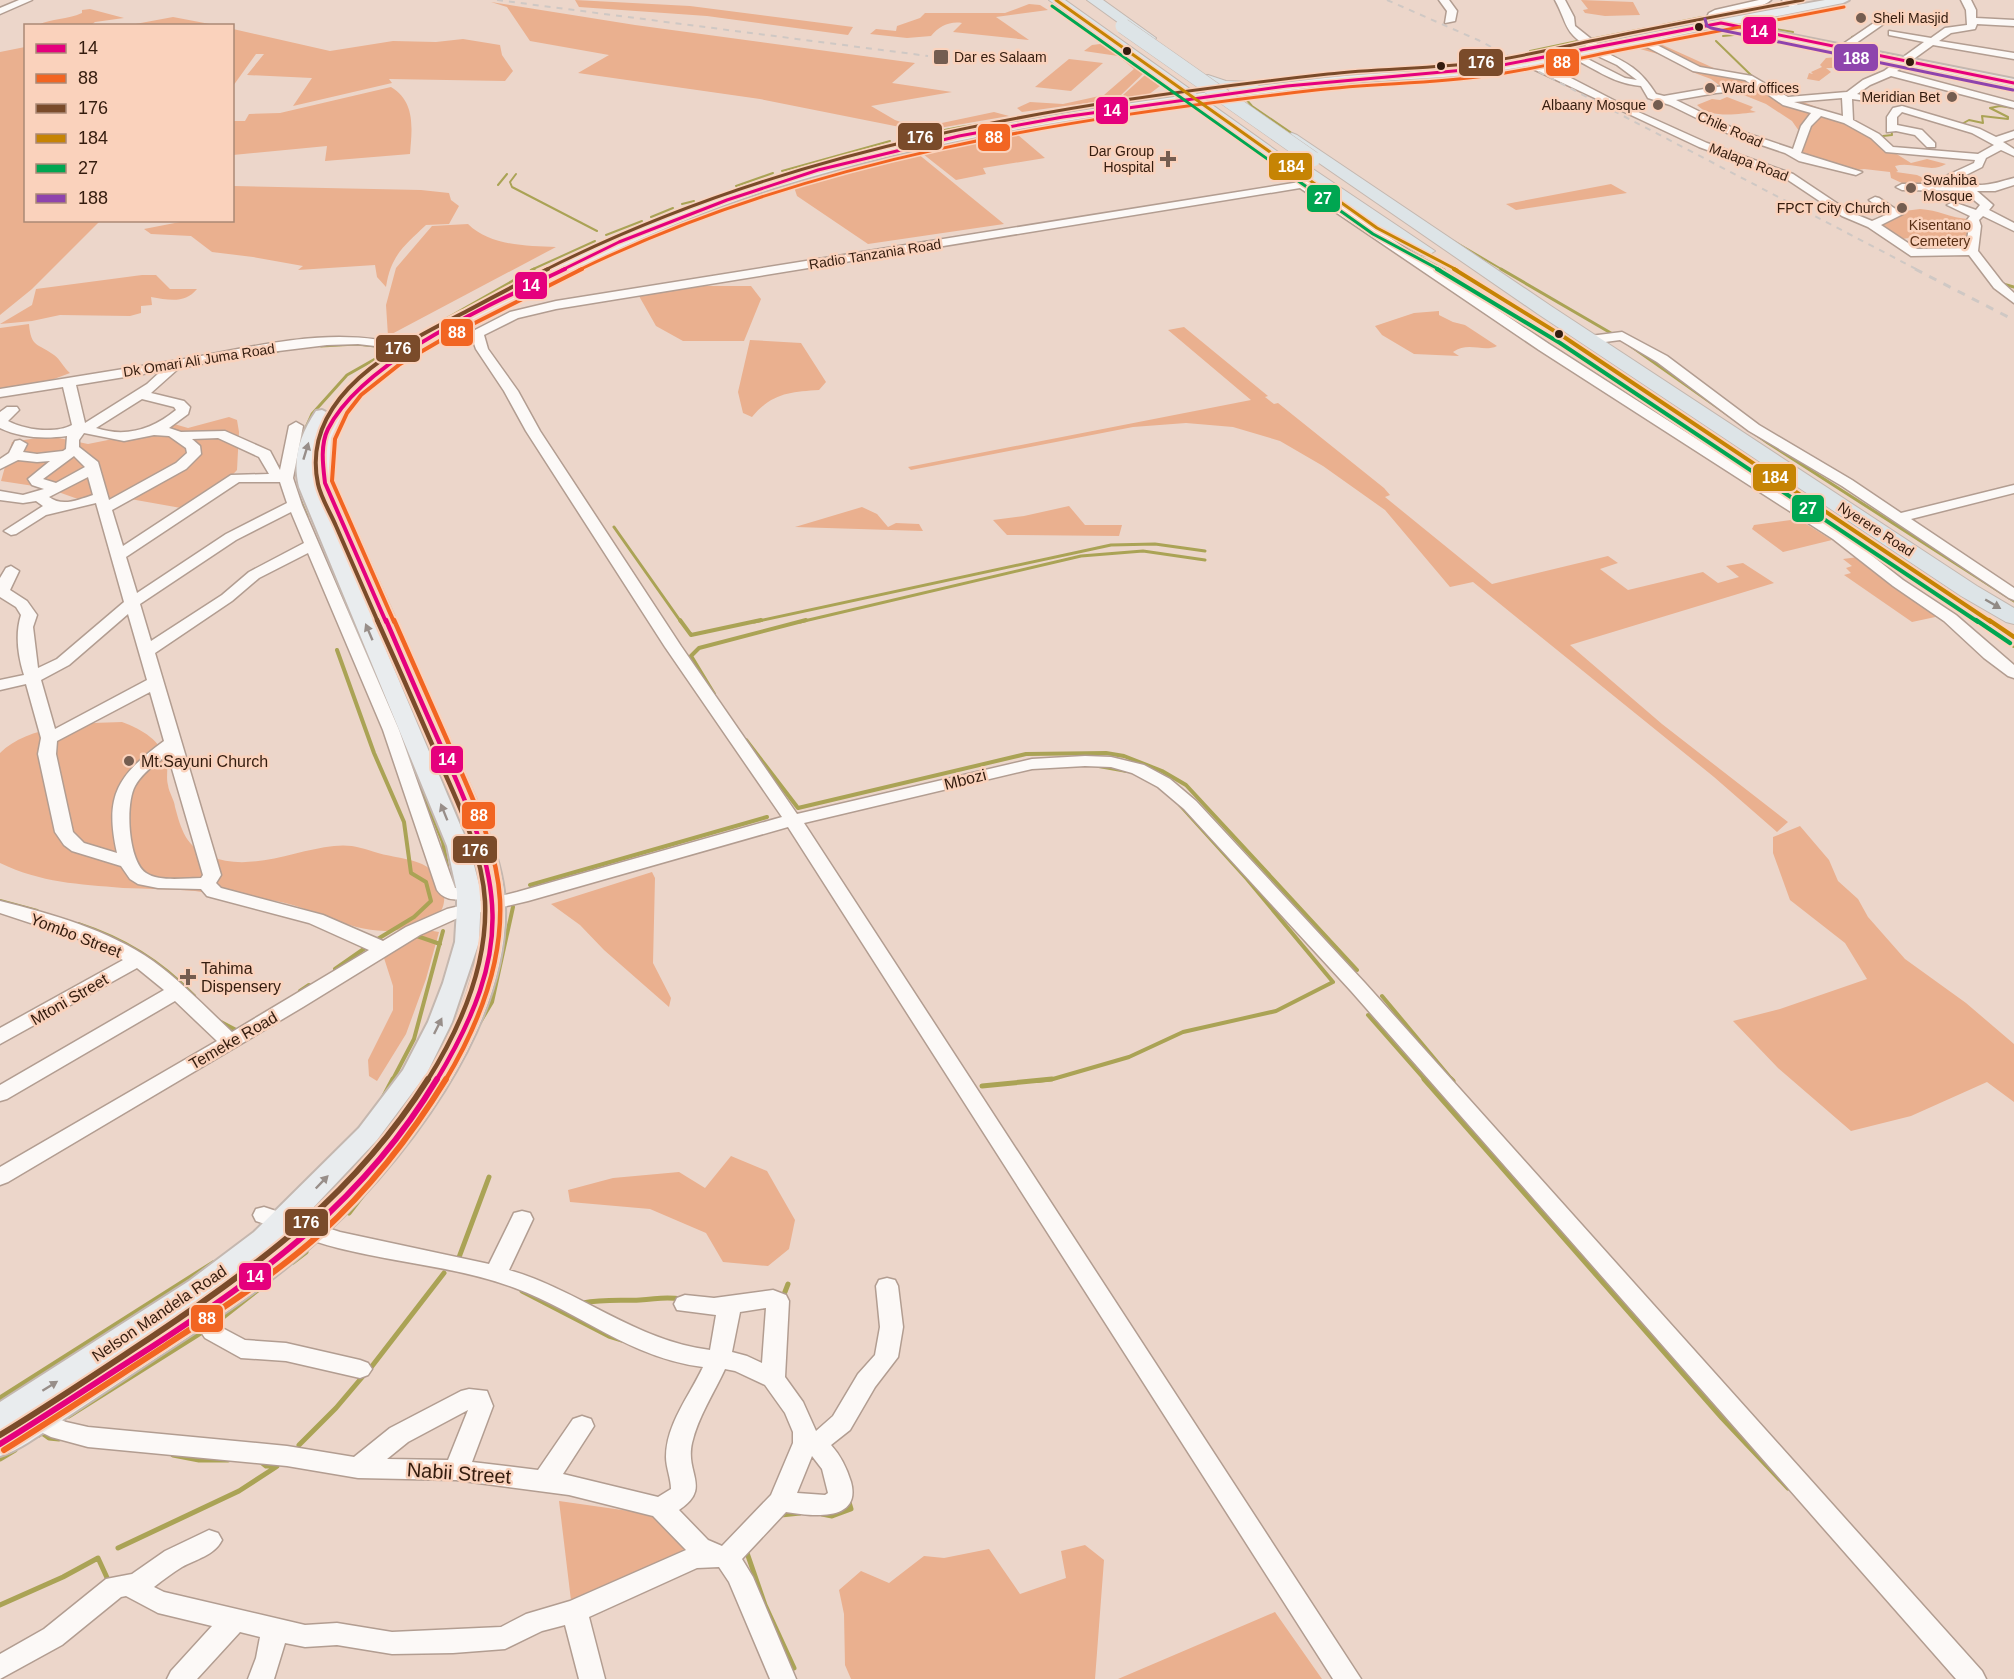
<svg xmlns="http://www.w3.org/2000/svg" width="2014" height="1679" font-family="Arial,sans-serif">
	<rect width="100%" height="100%" fill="#ecd6ca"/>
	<path fill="#eab08f" d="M575 0 690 6 853 27 848 35 707 16 579 7Z
		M1581 0 1633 2 1640 15 1605 16 1585 13 1583 10 1588 9Z
		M491 2 635 25 915 63 892 83 952 92 871 106 895 120 918 128 994 112 1009 116 910 133V129L760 99 578 73 609 55 530 41 507 7Z
		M1029 4 1040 5 1048 10 996 17 1029 40 953 32 962 23C950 21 939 26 931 36L907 38 870 34 876 29 896 31 897 26 920 18 925 13H1005Z
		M90 9 124 18 95 22 91 25H38C52 18 67 20 82 13V10Z
		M173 17 215 25H130Z
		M233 29 330 51 393 41 436 42 463 39 500 45 502 55 513 71 505 81 389 79 392 83 293 106 312 78 247 75 264 54H256L233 86Z
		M1647 41 1656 42 1727 74 1822 109 1823 113 1840 119 1911 163 1927 159 1946 164C1930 174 1913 161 1895 166L1898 171 1896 172 1917 175 1932 182V187L1904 184 1891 178 1890 172 1864 169 1851 171 1792 150 1799 131 1792 121 1766 104 1719 85 1711 79 1692 72 1669 57 1640 49 1641 44Z
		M1108 43 1147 70 1121 95 1123 98 1022 112 1017 108 1030 102 1063 104 1104 95 1134 69 1118 56 1084 51 1092 45Z
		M25 47 26 220 100 221 32 289 0 315V52Z
		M1838 57 1844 59 1834 68H1826L1831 72 1819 81 1807 79 1809 73 1813 74 1811 72 1822 67 1820 65 1826 58Z
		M1069 59 1103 63 1071 91 1035 87Z
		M1145 75 1160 86 1148 95 1126 98 1123 95Z
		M391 87C416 102 412 129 410 154L325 161 327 146 233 155V121H245L249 114 280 113Z
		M1727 97 1753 107 1750 110 1756 112C1739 114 1710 119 1697 105L1712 99 1720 100Z
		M1018 135 1045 158 983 168 986 174 956 180 923 154Z
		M917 153 1004 224 868 244 797 196 794 187 852 169Z
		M1611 184 1627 193 1516 210 1506 204Z
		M233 186 421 190 449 193 451 200 459 206 449 224 426 225C404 246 391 255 386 287L377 277 375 265 298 270 303 266 253 257 212 252 191 236 151 234 144 229 185 221 232 220Z
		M1920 209C1938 210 1951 218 1968 219L1970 227 1962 250 1934 252 1925 245 1909 238 1896 240 1868 224 1889 213Z
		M468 224C490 246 527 246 556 247L388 336 386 305 396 268 432 226Z
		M142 275H156L170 289H197C185 304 169 300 151 297L152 305 141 306V313L130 316 60 315 32 321 0 324 32 305 36 289Z
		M702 286H751L761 299 744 341H683L656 326 639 296Z
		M1439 311V315L1453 322 1465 325 1497 346C1483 353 1469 341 1453 352L1459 356 1414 354 1382 335 1375 326 1414 313Z
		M29 324C31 348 38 343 54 355 60 359 64 368 70 373L46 382 0 388V328Z
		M1184 327 1268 396 1265 397 1274 404 1278 403 1384 488 1390 495 1385 497 1492 584 1608 556 1618 563 1600 569 1628 590 1703 572 1718 583 1739 577 1726 566 1743 563 1774 583 1570 645 1662 724 1788 822 1777 832 1714 777 1473 582 1450 587 1385 510 1323 466 1280 441 1233 427 1186 423 1133 427 911 470 908 467 1251 400 1168 330Z
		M750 340 801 343 826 382 819 390C790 392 772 393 752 417L743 413 738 392Z
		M229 417 237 420 239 432 237 470 206 503 181 508 119 497 92 504 47 488 1 481 12 442 49 436 88 444 113 439 142 428 174 424 188 428Z
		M1069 506 1085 525H1122L1119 536 1007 535 993 520 1024 516Z
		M862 507 877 514 888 527 896 523 919 524 923 531 795 527Z
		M1798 519 1832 540 1783 552 1752 529 1754 525Z
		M1858 557 1940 616 1912 622 1844 575 1851 573 1846 568 1852 566 1843 559Z
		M122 722C143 730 161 740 167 763 168 770 166 778 168 785 169 793 174 799 175 807 181 829 186 847 209 856 250 873 294 850 334 846 352 844 361 848 378 853 392 857 408 858 422 864 440 872 453 900 437 916 428 925 398 931 385 931 345 930 314 908 276 901 265 899 252 900 240 899 225 897 211 893 195 891 172 889 147 889 123 888 78 884 42 883 0 863V753C28 725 85 723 122 722Z
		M1800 826 1829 860 1838 881 1858 899 1868 917 1905 959 1966 1003 2014 1044V1102L1987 1082 1911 1116 1851 1131 1778 1068 1733 1021 1780 1009 1867 979 1845 943 1790 900 1773 853V837Z
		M652 872 655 878 653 963 671 998 669 1007 604 950 580 925 551 904Z
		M427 930 439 932 426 979 406 1034 377 1081 369 1076 368 1060 393 1010V986L384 958 400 943Z
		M731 1156 767 1171 795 1220 789 1249 768 1266 723 1262 706 1233 650 1209 570 1202 568 1190 613 1178 679 1172 705 1188Z
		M559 1501 650 1514 680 1533 685 1554 573 1617Z
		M1085 1545 1104 1560 1095 1679H851L845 1665 844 1614 839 1590 861 1571 889 1583 924 1556 944 1558 989 1549 1020 1594 1066 1578 1061 1551Z
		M1275 1612 1322 1679H1118Z"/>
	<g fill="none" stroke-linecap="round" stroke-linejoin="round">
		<path stroke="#aaa355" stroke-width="2" d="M1879 20 1881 18 1879 17 1884 14 1882 12H1885
			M1662 25 1702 17
			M1764 27 1793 32
			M1723 36 1744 34
			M1852 37 1862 34
			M1590 39 1647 28
			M1716 41 1754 78
			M1530 51 1582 40
			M1252 84 1372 71 1467 65
			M1254 93 1245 98 1252 106 1296 136
			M2008 106 2013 108 2000 106 1990 108 2008 117
			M1960 125 1969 120 1983 123 1982 116 2008 119V117
			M1883 136 1892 135 1891 127
			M898 139 960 127 1160 97 1169 94 1173 89 1170 86
			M906 157 930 149
			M782 171 890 141
			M516 174 510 182 512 187 597 231
			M498 185 507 174
			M736 186 773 173
			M682 204 694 201
			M651 217 673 208
			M606 235 642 221
			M1452 240 1503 270
			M1407 250 1445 270
			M531 270 595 241"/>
		<path stroke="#aaa355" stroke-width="3" d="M1442 269 1833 522 1976 622
			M1501 269 1616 336
			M2003 284 2014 287
			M1625 342 1768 443 2014 601
			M321 346 356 344 376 346
			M246 356 278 351
			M299 443 312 414 347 375 534 269
			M298 495 307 516
			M614 527 681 622
			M350 617 352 622
			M754 622 1111 545 1155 544 1205 551
			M800 622 1081 556 1143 551 1205 560"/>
		<path stroke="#aaa355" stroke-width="4" d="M351 620 377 675
			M680 620 691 635 761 620
			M1974 620 2014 646
			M337 650 374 753 404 822 411 873 426 882 431 901 414 917 376 940
			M714 694 691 656 699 648 806 620
			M391 710 443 842 447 866
			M746 740 798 808 1026 754 1106 753 1124 756 1162 771 1186 785 1357 970
			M1099 766 1127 771
			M530 885 767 817
			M0 901 37 911
			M78 924C124 939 160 961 194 996
			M414 935 440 944
			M335 969 368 946
			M300 991 309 985
			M1382 996 1453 1081
			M1368 1015 1426 1081
			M219 1021 238 1031
			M476 1029 492 1002 513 907
			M392 1081 414 1039 443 931
			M1037 1081 1053 1079 1129 1057 1183 1032 1276 1011 1333 982 1247 879 1180 805"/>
		<path stroke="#aaa355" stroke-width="5" d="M1424 1079 1722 1418 1788 1488
			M1451 1079 1453 1081
			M982 1086 1052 1079
			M383 1098 393 1079
			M349 1213 366 1191
			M458 1260 489 1177
			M293 1262 306 1252
			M522 1291 609 1336 622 1340
			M783 1297 788 1284
			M583 1303C603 1299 620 1301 640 1300 658 1299 663 1296 682 1299
			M213 1325 268 1282
			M369 1370 444 1273
			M0 1398 213 1263
			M69 1416 204 1331
			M39 1435 42 1433 49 1438 59 1439
			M299 1445 336 1408 364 1375
			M173 1455 199 1460H228
			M0 1459 15 1450
			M261 1462 266 1466H277
			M822 1514 832 1516 851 1509 848 1499
			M781 1515 800 1513
			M118 1548 239 1491 276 1467
			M746 1550 765 1605 794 1668
			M0 1605 63 1577 98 1558 109 1582"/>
		<defs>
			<path id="minor" d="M19 0H32L0 14V8Z
				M1439 0H1449L1457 11 1455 21 1445 23 1447 11Z
				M1555 0H1565L1574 17 1575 26 1600 46V50C1628 63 1640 69 1656 94L1664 96 1716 87 1751 84 1745 80 1693 71 1647 47 1628 43V39L1653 43 1700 67 1752 76 1788 97 1847 92 1863 80 1884 71 1924 42 1889 35V31L1931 38 1945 28 1967 25 1966 10 1961 0H1971L1976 10V18L2014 20V26L1977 24 1975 29 1951 33 1939 41 2014 53V59L1933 45 1897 71 2014 102V108L1891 76 1870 85 1857 94 1875 98V102L1852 99 1853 120 1879 134 1893 147 1978 154 1994 145 1972 133 1902 112 1897 117V125L1922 130 1935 143V147H1927L1915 135 1896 131 1887 132V117L1893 108 1902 106 1980 129 1996 137 2014 131V138L2003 142 2014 149V156L2001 150 1986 158 1982 167 1960 178C1976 191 1995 183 2014 178V185L1995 191H1977L1993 205 1989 210 2014 223V231L1983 216 1979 220 1981 226 1978 251 2002 282 2014 293V303L1994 288 1969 255 1911 256 1868 227 1842 216 1785 178 1699 147 1518 62 1526 60 1567 76 1625 106 1707 143 1793 174 1850 212 1872 221 1888 214 1869 200 1875 197 1879 198 1903 214 1881 225 1917 249 1966 248 1969 226 1967 220 1970 216 1947 205 1953 202 1976 210 1980 205 1963 191 1902 190 1896 187 1902 184H1954L1946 177 1948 175 1974 163 1975 160 1886 152 1871 138 1844 123 1821 116 1811 126 1801 153 1862 172 1856 175 1799 161 1785 153 1729 134 1670 105 1648 98 1641 86C1610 83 1594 67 1566 55V51H1572L1625 78 1637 80 1617 65 1587 51 1585 49 1588 47C1563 31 1568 24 1555 0ZM1760 89 1783 105 1811 113 1801 126 1793 149 1737 130 1676 100 1716 93ZM1842 98 1843 116 1794 102Z
				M1759 0H1771C1756 13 1728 5 1715 19L1707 17 1709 13 1715 10Z
				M1782 0H1791L1798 5 1790 7Z
				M1887 14 1895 16 1849 48H1843V44Z
				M1312 180 1318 183 1312 186 1549 344 1843 533 1903 580 1956 615 2014 665V678L2008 676 1984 658 1944 621 1893 586 1833 539 1539 350 1300 188 556 309 518 318 484 335 488 349 518 391 540 431 681 646 797 814 1032 759 1085 756 1111 757 1144 765 1170 779 1196 801 1365 983 1982 1671 1986 1679H1956L1351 991 1184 809 1158 787 1132 773 1111 767 1085 766 1032 769 804 823 1361 1679H1333L788 827 528 901 460 917 420 935 303 1007 8 1182 0 1185V1167L217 1041 175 1001 7 1099 0 1101V1085L164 990 137 968 0 1044V1028L123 960 79 939 0 913V901C52 914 109 930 153 961 182 982 206 1008 232 1032L369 950 309 923 207 896 201 889 158 888 138 884 130 879 121 866 72 851 64 845 55 832 38 754 41 738 26 684 0 690V680L24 675C18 656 15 634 21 615L16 607 0 597V578L6 568 11 566 19 571 10 590 27 601 37 615 33 627 38 668 57 659 124 602 96 503 46 515 16 534 11 535 4 531 43 506 36 501 23 503 0 500V491L23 495 44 489 32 485 28 479 50 461 37 462 18 460 0 469V459L9 453 15 441 20 440 27 444 23 452 37 454 63 451 66 449 67 436C44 439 21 438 0 428V412L7 407H17L19 410 8 421C25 430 55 434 72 425L63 387 0 397V389C60 379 119 370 179 360 256 347 337 323 413 348L414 351 408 355 384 347 358 344 327 345 262 353 179 368 151 393 184 401 190 407 188 414 169 428 181 432 225 431 270 451 280 470 289 426 296 422 303 426 293 478 302 505 399 730 455 888H476L478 892 476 896C461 900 446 903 437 890L383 730 308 553 259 578 232 601 155 653 221 875 216 883 221 888 323 915 383 941 406 927 447 909 517 892 782 817 665 647 526 431 504 391 476 349 472 338 442 336 436 332 438 329 475 330 510 312 556 301ZM161 371 147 384 85 423 76 385ZM142 399 174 407 176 410C153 429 126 438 96 428ZM84 433 124 441 154 435 169 436 186 448 187 453 176 463 109 500 98 462 79 447V440ZM218 438 259 457 269 474 231 475 123 546 112 510 186 469 201 454 200 446 192 439ZM74 456 85 467 56 483 43 479ZM88 477 93 495C78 500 62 507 49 497ZM239 482H280L287 503 226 534 137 593 126 557ZM291 512 304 543 249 572 222 595 151 641 140 604 236 540ZM128 614 147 680 55 729 41 680 69 665ZM150 692 164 741C118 775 104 795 117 853L84 843 73 832 56 754 57 741ZM168 755 203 875 201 878C185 878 159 882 146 873 128 861 125 804 135 786 142 773 156 763 168 755Z
				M1622 332 1667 356 1759 425 1852 480 1901 513 2014 485V493L1911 519 2014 588V600L2009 598 1842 486 1749 431 1657 362 1620 340 1590 344 1584 340 1590 336Z
				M264 1207 340 1232 489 1264 514 1213 522 1211 530 1213 533 1219 509 1270C579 1290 636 1341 710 1350L716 1315 677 1310 674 1304 677 1298 685 1295 714 1298 773 1290 786 1295 789 1301 785 1377 803 1402 816 1431 833 1416 858 1374 875 1355 880 1327 876 1286 879 1280 887 1278 895 1280 898 1286 903 1327 898 1357 875 1387 850 1430 831 1445C841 1456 847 1469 851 1482 862 1523 810 1516 786 1512L742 1559 753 1577 796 1679H770L729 1582 719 1567 697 1568 589 1617 605 1679H579L565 1625 542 1631 505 1649 453 1653 392 1654 337 1645 305 1647 285 1643 274 1679H248L256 1658 260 1637 240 1632 197 1679H167L171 1671 212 1626 158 1613 126 1596 121 1597 62 1645 0 1679V1654L44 1629 106 1579 132 1574 165 1551 209 1530 218 1533 222 1540C214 1556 196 1559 182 1567 172 1573 163 1580 154 1587L164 1592 305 1625 337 1623 392 1632 501 1627 526 1614 570 1601 686 1550 653 1516 569 1495 456 1480 358 1478 287 1466 88 1447 51 1437 31 1427 28 1420 31 1413 40 1411 66 1422 88 1427 287 1446 354 1457 390 1428 461 1391 469 1389 487 1391 493 1406 472 1462 538 1470 573 1419 582 1416 591 1419 594 1426 563 1474 658 1497 671 1489C671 1478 666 1468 666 1457 666 1424 690 1395 703 1367 630 1358 580 1312 515 1288 459 1267 397 1263 338 1248 310 1241 283 1230 256 1221L253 1215 256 1209ZM766 1308 762 1363 747 1356 732 1352 740 1312ZM725 1369 735 1371 765 1385 785 1413 793 1432V1443L771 1495 722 1546 708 1540 679 1510C712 1488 685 1474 692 1443 698 1417 714 1393 725 1369ZM468 1410 448 1460 387 1459 408 1442ZM812 1456 822 1469 828 1493 825 1495 797 1493Z
				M213 1323 245 1340 286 1343 360 1360 368 1363 372 1369 368 1375 360 1378 286 1361 241 1358 205 1338 201 1332 205 1326Z"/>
			<path id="major" d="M1825 0H1849L1843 3 1737 24 2014 79V87L1730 30 1724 26C1644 42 1564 62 1483 73 1430 80 1376 79 1323 86 1139 108 951 132 774 188 674 220 578 265 487 315 432 344 341 382 333 452 332 462 334 473 334 483L476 800C487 830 500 859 504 891 518 1021 398 1172 305 1252 258 1293 205 1326 153 1360 121 1381 88 1403 55 1425 37 1436 20 1450 0 1456V1402L189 1281 254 1232 359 1128 403 1070 428 1022 443 983 455 942 457 909V892L447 846 299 487C292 458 300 435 316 411L322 410 330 414C363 360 428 334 482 305 572 256 667 212 765 182 946 126 1137 100 1325 78 1377 72 1430 72 1483 65 1527 60 1571 49 1615 40 1685 26 1755 13 1825 0ZM321 434 316 452V483L454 800C464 830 478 860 481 892 494 1042 345 1198 231 1278L293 1229 377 1140 427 1073 452 1022 479 942 481 892 469 846 317 487C312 468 313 453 321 434Z"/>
			<path id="highway" d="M1049 0H1065L1288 159H1298L1435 251 1427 256 1421 255 1380 230 1308 179H1296Z
				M1087 0H1103L1156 38 1154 41H1144Z
				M1208 75 1226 81 1252 82 1259 86C1248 97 1216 87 1203 82L1201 79 1203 76Z
				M1292 133 1297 135 1551 306 1977 586 2014 608V624L2006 622 1961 596 1538 314 1287 141 1284 138 1287 135Z"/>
		</defs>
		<use href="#minor" stroke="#b29d91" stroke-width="3"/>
		<use href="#major" stroke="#c4b7af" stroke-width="4"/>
		<use href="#highway" stroke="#c4b7af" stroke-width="2"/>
		<use href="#minor" fill="#fcf9f7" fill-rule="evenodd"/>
		<use href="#major" fill="#e9ecee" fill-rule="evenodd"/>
		<use href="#highway" fill="#dde4e7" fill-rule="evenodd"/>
		<path stroke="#cfc8c4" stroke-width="2" stroke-dasharray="6 6" stroke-linecap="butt" d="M497 0 928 56
			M1387 0 1478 40 1918 270"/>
		<path stroke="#cfc8c4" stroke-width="3" stroke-dasharray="8 8" stroke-linecap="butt" d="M1915 269 2014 320"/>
		<defs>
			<path id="highway-bridge" d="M1123 26 1313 159"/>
		</defs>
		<use href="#highway-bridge" stroke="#c4b7af" stroke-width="16" stroke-linecap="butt"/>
		<use href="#highway-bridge" stroke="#dde4e7" stroke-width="15"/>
		<defs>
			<path id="bus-1-far3" d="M562 270 619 242 727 200 818 170 959 136 1063 117 1287 86 1487 68 1721 23 2014 83"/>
			<path id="bus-1-far2" d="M386 622 325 483C323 466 320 445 328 429 363 359 496 302 565 269"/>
			<path id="bus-1-far1" d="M386 620C404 662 422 704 441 746 504 882 517 947 436 1081"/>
			<path id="bus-1" d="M0 1444C50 1413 100 1380 150 1348 266 1272 364 1201 437 1079"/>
			<path id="bus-2-far3" d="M579 270C809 158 1064 119 1316 90 1372 83 1429 84 1485 76 1531 70 1575 59 1620 50 1694 36 1769 22 1844 7"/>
			<path id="bus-2-far2" d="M394 622 332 481 335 439 347 413 361 395 400 364 443 339 582 269"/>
			<path id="bus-2-far1" d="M394 620C413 663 432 706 451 749 472 797 497 847 500 900 503 965 478 1026 445 1081"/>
			<path id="bus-2" d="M4 1450C58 1416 111 1381 165 1346 218 1311 272 1277 320 1234 369 1189 411 1136 446 1079"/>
			<path id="bus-3-far3" d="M545 270C791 146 1057 104 1328 74 1380 68 1432 69 1484 62 1527 56 1569 45 1611 37 1675 24 1739 12 1803 0"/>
			<path id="bus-3-far2" d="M378 622C364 590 350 558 336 526 330 512 321 498 318 484 299 394 402 344 467 311 494 297 520 282 548 269"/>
			<path id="bus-3-far1" d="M377 620C398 666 418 712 438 758 458 803 482 851 485 901 488 965 461 1027 427 1081"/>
			<path id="bus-3" d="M0 1435C51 1404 100 1371 150 1338 261 1264 355 1194 428 1079"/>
			<path id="bus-4-far2" d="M1056 0 1377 228 1457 270"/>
			<path id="bus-4-far1" d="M1454 269 1564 337 1991 622"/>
			<path id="bus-4" d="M1989 620 2014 637"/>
			<path id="bus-5-far2" d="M1052 6 1373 234 1440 270"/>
			<path id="bus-5-far1" d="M1437 269 1560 343 1978 622"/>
			<path id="bus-5" d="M1976 620 2010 643"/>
			<path id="bus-6" d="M1705 19 1707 26 1711 28 2013 90"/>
		</defs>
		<use href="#bus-1-far3" stroke="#fad2bc" stroke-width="6"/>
		<use href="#bus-1-far2" stroke="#fad2bc" stroke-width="8"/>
		<use href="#bus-1-far1" stroke="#fad2bc" stroke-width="9"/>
		<use href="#bus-1" stroke="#fad2bc" stroke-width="10"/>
		<use href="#bus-2-far3" stroke="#fad2bc" stroke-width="6"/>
		<use href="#bus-2-far2" stroke="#fad2bc" stroke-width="8"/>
		<use href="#bus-2-far1" stroke="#fad2bc" stroke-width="9"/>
		<use href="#bus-2" stroke="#fad2bc" stroke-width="10"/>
		<use href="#bus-3-far3" stroke="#fad2bc" stroke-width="6"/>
		<use href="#bus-3-far2" stroke="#fad2bc" stroke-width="8"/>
		<use href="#bus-3-far1" stroke="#fad2bc" stroke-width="9"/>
		<use href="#bus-3" stroke="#fad2bc" stroke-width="10"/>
		<use href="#bus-4-far2" stroke="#fad2bc" stroke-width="6"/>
		<use href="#bus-4-far1" stroke="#fad2bc" stroke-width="8"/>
		<use href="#bus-4" stroke="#fad2bc" stroke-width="9"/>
		<use href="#bus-5-far2" stroke="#fad2bc" stroke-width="6"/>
		<use href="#bus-5-far1" stroke="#fad2bc" stroke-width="8"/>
		<use href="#bus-5" stroke="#fad2bc" stroke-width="9"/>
		<use href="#bus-6" stroke="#fad2bc" stroke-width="6"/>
		<use href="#bus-1-far3" stroke="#e5007d" stroke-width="3"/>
		<use href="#bus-1-far2" stroke="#e5007d" stroke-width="4"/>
		<use href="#bus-1-far1" stroke="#e5007d" stroke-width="4.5"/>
		<use href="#bus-1" stroke="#e5007d" stroke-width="6"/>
		<use href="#bus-2-far3" stroke="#f26522" stroke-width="3"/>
		<use href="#bus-2-far2" stroke="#f26522" stroke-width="4"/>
		<use href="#bus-2-far1" stroke="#f26522" stroke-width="4.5"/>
		<use href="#bus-2" stroke="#f26522" stroke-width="6"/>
		<use href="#bus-3-far3" stroke="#7a4b2a" stroke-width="3"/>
		<use href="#bus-3-far2" stroke="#7a4b2a" stroke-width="4"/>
		<use href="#bus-3-far1" stroke="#7a4b2a" stroke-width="4.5"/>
		<use href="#bus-3" stroke="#7a4b2a" stroke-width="6"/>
		<use href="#bus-4-far2" stroke="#c68404" stroke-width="3"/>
		<use href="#bus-4-far1" stroke="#c68404" stroke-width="4"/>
		<use href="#bus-4" stroke="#c68404" stroke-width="4.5"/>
		<use href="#bus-5-far2" stroke="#00a651" stroke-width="3"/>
		<use href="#bus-5-far1" stroke="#00a651" stroke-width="4"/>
		<use href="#bus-5" stroke="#00a651" stroke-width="4.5"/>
		<use href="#bus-6" stroke="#8e44ad" stroke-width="3"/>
	</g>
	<defs><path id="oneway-solid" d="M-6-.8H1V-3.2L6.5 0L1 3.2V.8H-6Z" transform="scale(1.5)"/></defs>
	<g fill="#988e89">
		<use href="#oneway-solid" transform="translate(306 451) rotate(-73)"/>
		<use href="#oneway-solid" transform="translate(369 632) rotate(-113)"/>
		<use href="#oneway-solid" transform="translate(444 812) rotate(-112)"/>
		<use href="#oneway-solid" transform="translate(438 1026) rotate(-64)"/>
		<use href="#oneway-solid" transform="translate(322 1182) rotate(-46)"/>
		<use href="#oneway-solid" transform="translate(50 1386) rotate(-32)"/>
	</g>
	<use fill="#918a85" href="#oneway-solid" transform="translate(1993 604) rotate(30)"/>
	<g fill="#745d50" stroke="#fad2bc" stroke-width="2">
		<circle cx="1861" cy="18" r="6"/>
		<rect x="933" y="49" width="16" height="16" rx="3"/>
		<circle cx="1710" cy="88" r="6"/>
		<circle cx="1952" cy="97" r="6"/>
		<circle cx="1658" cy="105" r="6"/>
		<path d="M1165 150h6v6h6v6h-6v6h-6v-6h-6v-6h6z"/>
		<circle cx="1911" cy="188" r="6"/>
		<circle cx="1902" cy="208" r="6"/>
		<circle cx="129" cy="761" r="6"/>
		<path d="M185 968h6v6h6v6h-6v6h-6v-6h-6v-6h6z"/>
	</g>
	<g fill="#341c0e" stroke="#fad2bc" stroke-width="2">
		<circle cx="1699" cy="27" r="5"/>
		<circle cx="1127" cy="51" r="5"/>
		<circle cx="1910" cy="62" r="5"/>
		<circle cx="1441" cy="66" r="5"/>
		<circle cx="1559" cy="334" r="5"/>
	</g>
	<g text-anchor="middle" stroke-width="5" stroke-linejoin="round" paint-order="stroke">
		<g font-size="14" fill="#341c0e" stroke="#fad2bc" text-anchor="start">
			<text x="1873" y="23">Sheli Masjid</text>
			<text x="954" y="62">Dar es Salaam</text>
			<text x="1722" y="93">Ward offices</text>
			<text x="1940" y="102" text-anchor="end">Meridian Bet</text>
			<text x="1646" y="110" text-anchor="end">Albaany Mosque</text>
			<text x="1154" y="156" text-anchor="end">Dar Group<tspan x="1154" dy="16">Hospital</tspan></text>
			<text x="1923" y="185">Swahiba<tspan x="1923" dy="16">Mosque</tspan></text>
			<text x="1890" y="213" text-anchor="end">FPCT City Church</text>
		</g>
		<g font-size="14" fill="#341c0e" stroke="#fad2bc">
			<text transform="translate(1730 129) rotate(24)" y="5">Chile Road</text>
			<text transform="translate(1749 162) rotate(21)" y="5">Malapa Road</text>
			<text transform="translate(875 254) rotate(-9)" y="5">Radio Tanzania Road</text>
			<text transform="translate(199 360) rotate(-9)" y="5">Dk Omari Ali Juma Road</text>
			<text transform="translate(1876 529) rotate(33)" y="5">Nyerere Road</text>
		</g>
		<g font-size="14" fill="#5a2f15" stroke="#fad2bc">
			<text x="1940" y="230">Kisentano<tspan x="1940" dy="16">Cemetery</tspan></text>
		</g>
		<g font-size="16" fill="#341c0e" stroke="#fad2bc" text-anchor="start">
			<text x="141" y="767">Mt.Sayuni Church</text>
			<text x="201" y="974">Tahima<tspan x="201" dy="18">Dispensery</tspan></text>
		</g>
		<g font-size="16" fill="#341c0e" stroke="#fad2bc">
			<text transform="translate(965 779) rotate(-14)" y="6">Mbozi</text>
			<text transform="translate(76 935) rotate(21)" y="6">Yombo Street</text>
			<text transform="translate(69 999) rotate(-30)" y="6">Mtoni Street</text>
			<text transform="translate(233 1040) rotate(-30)" y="6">Temeke Road</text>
			<text transform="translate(159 1313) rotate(-34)" y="6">Nelson Mandela Road</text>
		</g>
		<g font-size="20" fill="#341c0e" stroke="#fad2bc">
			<text transform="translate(459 1473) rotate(4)" y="7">Nabii Street</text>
		</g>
	</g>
	<g stroke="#fad2bc" stroke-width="2">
		<rect x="1742" y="16" width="35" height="29" rx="6" fill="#e5007d"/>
		<rect x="1833" y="43" width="46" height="29" rx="6" fill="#8e44ad"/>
		<rect x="1458" y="48" width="46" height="29" rx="6" fill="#7a4b2a"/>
		<rect x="1545" y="48" width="35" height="29" rx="6" fill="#f26522"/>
		<rect x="1095" y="96" width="34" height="29" rx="6" fill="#e5007d"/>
		<rect x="897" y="122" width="46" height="29" rx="6" fill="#7a4b2a"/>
		<rect x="977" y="123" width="34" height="29" rx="6" fill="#f26522"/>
		<rect x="1268" y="152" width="45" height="29" rx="6" fill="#c68404"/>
		<rect x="1306" y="184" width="35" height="29" rx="6" fill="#00a651"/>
		<rect x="514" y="271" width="34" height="29" rx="6" fill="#e5007d"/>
		<rect x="440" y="318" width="34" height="29" rx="6" fill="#f26522"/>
		<rect x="375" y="334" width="46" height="29" rx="6" fill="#7a4b2a"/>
		<rect x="1752" y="463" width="45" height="29" rx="6" fill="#c68404"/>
		<rect x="1791" y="494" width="34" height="29" rx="6" fill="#00a651"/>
		<rect x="430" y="745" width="34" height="29" rx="6" fill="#e5007d"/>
		<rect x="461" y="801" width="35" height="29" rx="6" fill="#f26522"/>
		<rect x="452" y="835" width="46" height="29" rx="6" fill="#7a4b2a"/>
		<rect x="284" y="1208" width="45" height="29" rx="6" fill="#7a4b2a"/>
		<rect x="238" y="1262" width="34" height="29" rx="6" fill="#e5007d"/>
		<rect x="190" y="1304" width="34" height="29" rx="6" fill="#f26522"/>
	</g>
	<g font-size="16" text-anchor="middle" font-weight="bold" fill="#fff">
		<text x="1759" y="37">14</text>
		<text x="1856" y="64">188</text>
		<text x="1481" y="68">176</text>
		<text x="1562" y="68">88</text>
		<text x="1112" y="116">14</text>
		<text x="920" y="143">176</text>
		<text x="994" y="143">88</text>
		<text x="1291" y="172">184</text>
		<text x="1323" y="204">27</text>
		<text x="531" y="291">14</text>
		<text x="457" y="338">88</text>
		<text x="398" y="354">176</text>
		<text x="1775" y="483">184</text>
		<text x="1808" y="514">27</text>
		<text x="447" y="765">14</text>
		<text x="479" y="821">88</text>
		<text x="475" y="856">176</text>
		<text x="306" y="1228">176</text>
		<text x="255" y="1282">14</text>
		<text x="207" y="1324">88</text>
	</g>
	<rect x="24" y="24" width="210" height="198" fill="#fad2bc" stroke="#ab8976" stroke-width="1.5"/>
	<rect x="36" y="44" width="30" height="9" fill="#e5007d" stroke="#ab8976" stroke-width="1.5"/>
	<text x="78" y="54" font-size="18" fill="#341c0e">14</text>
	<rect x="36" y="74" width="30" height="9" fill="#f26522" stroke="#ab8976" stroke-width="1.5"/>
	<text x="78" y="84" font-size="18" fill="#341c0e">88</text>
	<rect x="36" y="104" width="30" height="9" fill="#7a4b2a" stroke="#ab8976" stroke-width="1.5"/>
	<text x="78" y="114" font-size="18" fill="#341c0e">176</text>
	<rect x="36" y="134" width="30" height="9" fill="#c68404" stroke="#ab8976" stroke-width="1.5"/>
	<text x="78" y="144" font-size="18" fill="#341c0e">184</text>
	<rect x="36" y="164" width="30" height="9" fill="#00a651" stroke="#ab8976" stroke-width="1.5"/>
	<text x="78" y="174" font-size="18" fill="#341c0e">27</text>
	<rect x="36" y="194" width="30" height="9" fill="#8e44ad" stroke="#ab8976" stroke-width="1.5"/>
	<text x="78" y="204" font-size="18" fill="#341c0e">188</text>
</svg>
